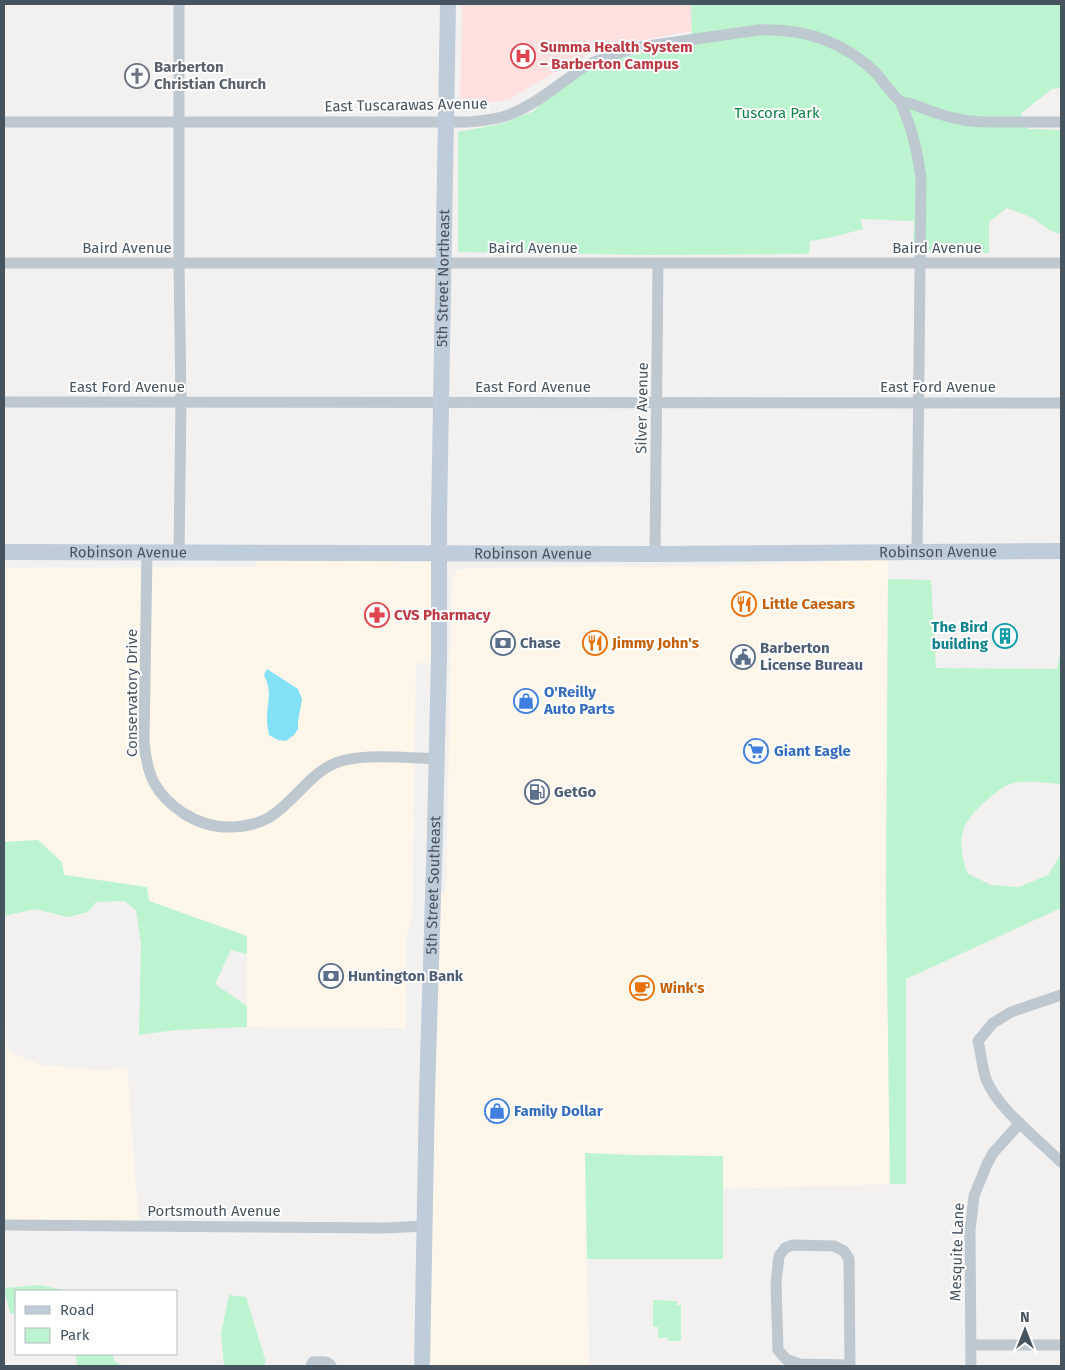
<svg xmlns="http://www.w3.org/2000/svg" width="1065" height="1370" font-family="'Fira Sans',sans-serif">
	<rect width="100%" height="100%" fill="#f3f0f0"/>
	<path fill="#fef7e9" d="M256 552 439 553 438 664 416 663 412 920 406 937V1028L247 1027V936L149 901 147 887 64 875 38 840 4 842V568L257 567Z
		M888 559 886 894 890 1184 723 1189V1157L585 1153 589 1366H422L433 892H446L452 583 454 575 457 571 467 568 729 566Z
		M4 1011 7 1046 12 1053 42 1065 106 1071 127 1066 139 1226 4 1225Z"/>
	<path fill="#fee1df" d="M462 4H691L692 31 603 47 567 65 510 99 478 105H460Z"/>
	<path fill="#bbf4cf" d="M691 4H1061V88L1052 89 1021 113 1029 129 1061 130V234L1051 231 1031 217 1007 208 989 222V253L913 252 914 221 860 219 863 229 833 237 810 241 809 254 651 255 458 252V132L501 124 534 111 545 100 592 66 629 56 692 44Z
		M888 579 931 580 936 668 1057 669 1061 647V784C1048 783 1019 779 1008 785 994 791 966 817 963 831 959 844 963 861 967 873L991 885 1019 887 1048 875 1061 854V908L906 979V1184H890L886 894Z
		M38 840 62 862 64 875 147 887 149 901 247 936V954L231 950 215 984 247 1006V1027L176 1030 139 1035 141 943 136 910 124 901 96 902 88 912 68 917 35 909 4 916V842Z
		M585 1153 630 1155 723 1156V1259H587Z
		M40 1285 68 1291H16V1314L10 1313 4 1288Z
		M229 1295 246 1297 265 1359V1366H224L221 1334Z
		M653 1300 677 1301V1305H681V1341H668V1338H658V1327H653Z
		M76 1354H112L115 1362 126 1366H77Z"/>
	<path fill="#84e1f5" d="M267 669 298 689 302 699 298 722V729L294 735 286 741 278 740 269 735C268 730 267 724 267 719 267 700 273 694 264 675Z"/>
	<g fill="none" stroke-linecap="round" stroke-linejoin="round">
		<path stroke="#bdc8d1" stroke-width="11" d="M900 101C912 128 917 149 921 178L917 552
			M4 122H468C479 121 491 120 502 117 533 108 557 85 584 67L594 62 625 51 641 47 758 30C804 28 843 41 876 73 882 80 895 98 901 102 904 103 909 103 912 104 928 110 943 116 959 119 970 122 982 122 993 122 1016 122 1038 122 1061 122
			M4 263H1061
			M4 402 1061 403
			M147 552 144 742C147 775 155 794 183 813 197 822 213 827 229 827 243 827 258 824 270 817 297 800 313 767 345 760 371 754 409 758 437 759
			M179 552 181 402 179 263V4
			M655 554 658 263
			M1061 995 1011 1012 993 1023 978 1041C981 1053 982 1067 986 1079 997 1108 1039 1140 1061 1162
			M4 1225 384 1228 425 1226
			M971 1345H1061
			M850 1365 799 1364 786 1359 778 1350 776 1283 779 1256 785 1248 793 1245 834 1246 844 1251 849 1259 850 1366
			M311 1366 313 1362C320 1362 327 1360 331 1366
			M971 1366 970 1231 974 1196 987 1164 993 1153 1020 1123"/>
		<g stroke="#bfccd9" stroke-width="16">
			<path id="s1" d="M4 552 655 554 1061 551"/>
			<path id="s2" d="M422 1366 427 1094 435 832 439 657V518L448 4"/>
		</g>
	</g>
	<defs>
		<symbol id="hospital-ring" viewBox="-11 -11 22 22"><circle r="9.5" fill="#fff" stroke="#e0444e" stroke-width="1.5"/><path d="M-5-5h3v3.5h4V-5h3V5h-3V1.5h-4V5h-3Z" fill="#e0444e"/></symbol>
		<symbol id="church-ring" viewBox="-11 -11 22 22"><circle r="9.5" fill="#fff" stroke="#6b7280" stroke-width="1.5"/><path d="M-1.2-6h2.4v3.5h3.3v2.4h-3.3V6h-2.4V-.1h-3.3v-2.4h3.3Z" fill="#6b7280"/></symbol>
		<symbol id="restaurant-ring" viewBox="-11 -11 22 22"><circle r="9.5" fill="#fff" stroke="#e8710a" stroke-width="1.5"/><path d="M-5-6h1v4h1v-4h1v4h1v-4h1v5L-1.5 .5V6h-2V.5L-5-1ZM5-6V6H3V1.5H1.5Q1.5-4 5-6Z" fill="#e8710a"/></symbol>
		<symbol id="pharmacy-ring" viewBox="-11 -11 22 22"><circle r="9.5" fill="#fff" stroke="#e0444e" stroke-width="1.5"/><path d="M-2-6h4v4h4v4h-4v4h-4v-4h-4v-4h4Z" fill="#e0444e"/></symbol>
		<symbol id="building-ring" viewBox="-11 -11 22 22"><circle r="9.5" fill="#fff" stroke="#0f9aa8" stroke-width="1.5"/><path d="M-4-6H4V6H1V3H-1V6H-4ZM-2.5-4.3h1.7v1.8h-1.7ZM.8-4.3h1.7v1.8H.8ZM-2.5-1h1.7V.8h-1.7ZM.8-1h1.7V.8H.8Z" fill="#0f9aa8"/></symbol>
		<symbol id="bank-ring" viewBox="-11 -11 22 22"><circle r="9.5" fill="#fff" stroke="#5c6f8a" stroke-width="1.5"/><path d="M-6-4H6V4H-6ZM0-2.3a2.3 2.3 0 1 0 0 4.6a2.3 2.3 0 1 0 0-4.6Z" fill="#5c6f8a"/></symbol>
		<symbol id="civic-ring" viewBox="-11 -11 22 22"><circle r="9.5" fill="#fff" stroke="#5c6f8a" stroke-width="1.5"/><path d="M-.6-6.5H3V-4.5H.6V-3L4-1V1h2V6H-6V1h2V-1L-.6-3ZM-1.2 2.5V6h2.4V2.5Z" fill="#5c6f8a"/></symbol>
		<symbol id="shop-ring" viewBox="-11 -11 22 22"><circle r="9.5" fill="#fff" stroke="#3f7fe0" stroke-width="1.5"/><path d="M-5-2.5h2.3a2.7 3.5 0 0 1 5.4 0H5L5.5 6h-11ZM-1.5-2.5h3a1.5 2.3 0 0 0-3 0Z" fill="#3f7fe0"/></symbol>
		<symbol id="supermarket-ring" viewBox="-11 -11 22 22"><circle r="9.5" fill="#fff" stroke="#3f7fe0" stroke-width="1.5"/><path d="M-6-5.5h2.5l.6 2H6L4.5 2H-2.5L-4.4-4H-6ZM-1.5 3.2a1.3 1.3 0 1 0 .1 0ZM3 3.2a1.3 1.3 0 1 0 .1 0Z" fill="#3f7fe0"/></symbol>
		<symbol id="fuel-ring" viewBox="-11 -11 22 22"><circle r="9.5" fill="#fff" stroke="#5c6f8a" stroke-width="1.5"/><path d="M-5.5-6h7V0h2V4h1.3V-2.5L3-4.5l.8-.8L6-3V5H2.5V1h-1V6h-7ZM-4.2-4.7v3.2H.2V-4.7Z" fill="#5c6f8a"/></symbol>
		<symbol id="cafe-ring" viewBox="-11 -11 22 22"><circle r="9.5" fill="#fff" stroke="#e8710a" stroke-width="1.5"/><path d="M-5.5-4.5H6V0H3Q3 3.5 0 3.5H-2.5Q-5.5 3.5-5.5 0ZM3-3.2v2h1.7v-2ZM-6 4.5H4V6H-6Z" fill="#e8710a"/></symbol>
	</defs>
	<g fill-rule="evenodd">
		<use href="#hospital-ring" x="509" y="42" width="28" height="28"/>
		<use href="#church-ring" x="123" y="62" width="28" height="28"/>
		<use href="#restaurant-ring" x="730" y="590" width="28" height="28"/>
		<use href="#pharmacy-ring" x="363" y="601" width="28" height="28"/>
		<use href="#building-ring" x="991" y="622" width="28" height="28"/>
		<use href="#bank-ring" x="489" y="629" width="28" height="28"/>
		<use href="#restaurant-ring" x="581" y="629" width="28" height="28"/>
		<use href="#civic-ring" x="729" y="643" width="28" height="28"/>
		<use href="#shop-ring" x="512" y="687" width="28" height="28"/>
		<use href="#supermarket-ring" x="742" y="737" width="28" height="28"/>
		<use href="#fuel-ring" x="523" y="778" width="28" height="28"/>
		<use href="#bank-ring" x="317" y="962" width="28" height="28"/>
		<use href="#cafe-ring" x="628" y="974" width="28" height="28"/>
		<use href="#shop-ring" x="483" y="1097" width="28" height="28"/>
	</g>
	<g text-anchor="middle" stroke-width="4" stroke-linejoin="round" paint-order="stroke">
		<g font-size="15" font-weight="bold" fill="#be3a42" stroke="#fff" text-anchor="start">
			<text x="540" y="52">Summa Health System<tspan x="540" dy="17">– Barberton Campus</tspan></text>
			<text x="394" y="620">CVS Pharmacy</text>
		</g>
		<g font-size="15" font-weight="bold" fill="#5b616d" stroke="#fff" text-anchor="start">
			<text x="154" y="72">Barberton<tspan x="154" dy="17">Christian Church</tspan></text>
		</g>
		<g font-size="15" fill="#465460" stroke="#fff">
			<text transform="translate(406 105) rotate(-1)" y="5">East Tuscarawas Avenue</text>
			<text x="127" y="253">Baird Avenue</text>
			<text x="533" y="253">Baird Avenue</text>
			<text x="937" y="253">Baird Avenue</text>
			<text dy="5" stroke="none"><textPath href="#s2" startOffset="1088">5th Street Northeast</textPath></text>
			<text x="127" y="392">East Ford Avenue</text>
			<text x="533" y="392">East Ford Avenue</text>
			<text x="938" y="392">East Ford Avenue</text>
			<text transform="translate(642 408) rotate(-89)" y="5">Silver Avenue</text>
			<text dy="5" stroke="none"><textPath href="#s1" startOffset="124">Robinson Avenue</textPath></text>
			<text dy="5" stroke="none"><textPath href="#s1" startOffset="934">Robinson Avenue</textPath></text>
			<text dy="5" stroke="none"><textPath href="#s1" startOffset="529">Robinson Avenue</textPath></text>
			<text transform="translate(132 693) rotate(-90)" y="5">Conservatory Drive</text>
			<text dy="5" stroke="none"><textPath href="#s2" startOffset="481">5th Street Southeast</textPath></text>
			<text x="214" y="1216">Portsmouth Avenue</text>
			<text transform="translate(957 1252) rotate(-88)" y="5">Mesquite Lane</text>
		</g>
		<g font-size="15" fill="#0e8445" stroke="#fff">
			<text x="777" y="118">Tuscora Park</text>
		</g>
		<g font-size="15" font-weight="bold" fill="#c56008" stroke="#fff" text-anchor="start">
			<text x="762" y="609">Little Caesars</text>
			<text x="612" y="648">Jimmy John's</text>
			<text x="660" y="993">Wink's</text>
		</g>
		<g font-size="15" font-weight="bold" fill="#0d838f" stroke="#fff" text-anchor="end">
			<text x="988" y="632">The Bird<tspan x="988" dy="17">building</tspan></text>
		</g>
		<g font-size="15" font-weight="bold" fill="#4e5e75" stroke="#fff" text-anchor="start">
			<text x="520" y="648">Chase</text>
			<text x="760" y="653">Barberton<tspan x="760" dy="17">License Bureau</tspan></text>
			<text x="554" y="797">GetGo</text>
			<text x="348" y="981">Huntington Bank</text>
		</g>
		<g font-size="15" font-weight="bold" fill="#366cbe" stroke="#fff" text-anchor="start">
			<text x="544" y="697">O'Reilly<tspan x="544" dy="17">Auto Parts</tspan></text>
			<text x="774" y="756">Giant Eagle</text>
			<text x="514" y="1116">Family Dollar</text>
		</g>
	</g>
	<rect width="1065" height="1370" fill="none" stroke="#465460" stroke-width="10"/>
	<rect x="15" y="1290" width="162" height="65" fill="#ffffff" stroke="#b5bbbf"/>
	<rect x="25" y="1306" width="25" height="8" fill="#bfccd9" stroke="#b5bbbf"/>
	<text x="60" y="1315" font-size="15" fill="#465460">Road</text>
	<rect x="25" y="1328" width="25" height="15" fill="#bbf4cf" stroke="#b5bbbf"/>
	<text x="60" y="1340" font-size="15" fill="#465460">Park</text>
	<g transform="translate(1025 1330)" stroke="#ffffff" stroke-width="4" paint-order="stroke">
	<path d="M0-4L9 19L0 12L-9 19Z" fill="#465460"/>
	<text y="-8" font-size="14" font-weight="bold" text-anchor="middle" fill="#465460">N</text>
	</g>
</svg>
